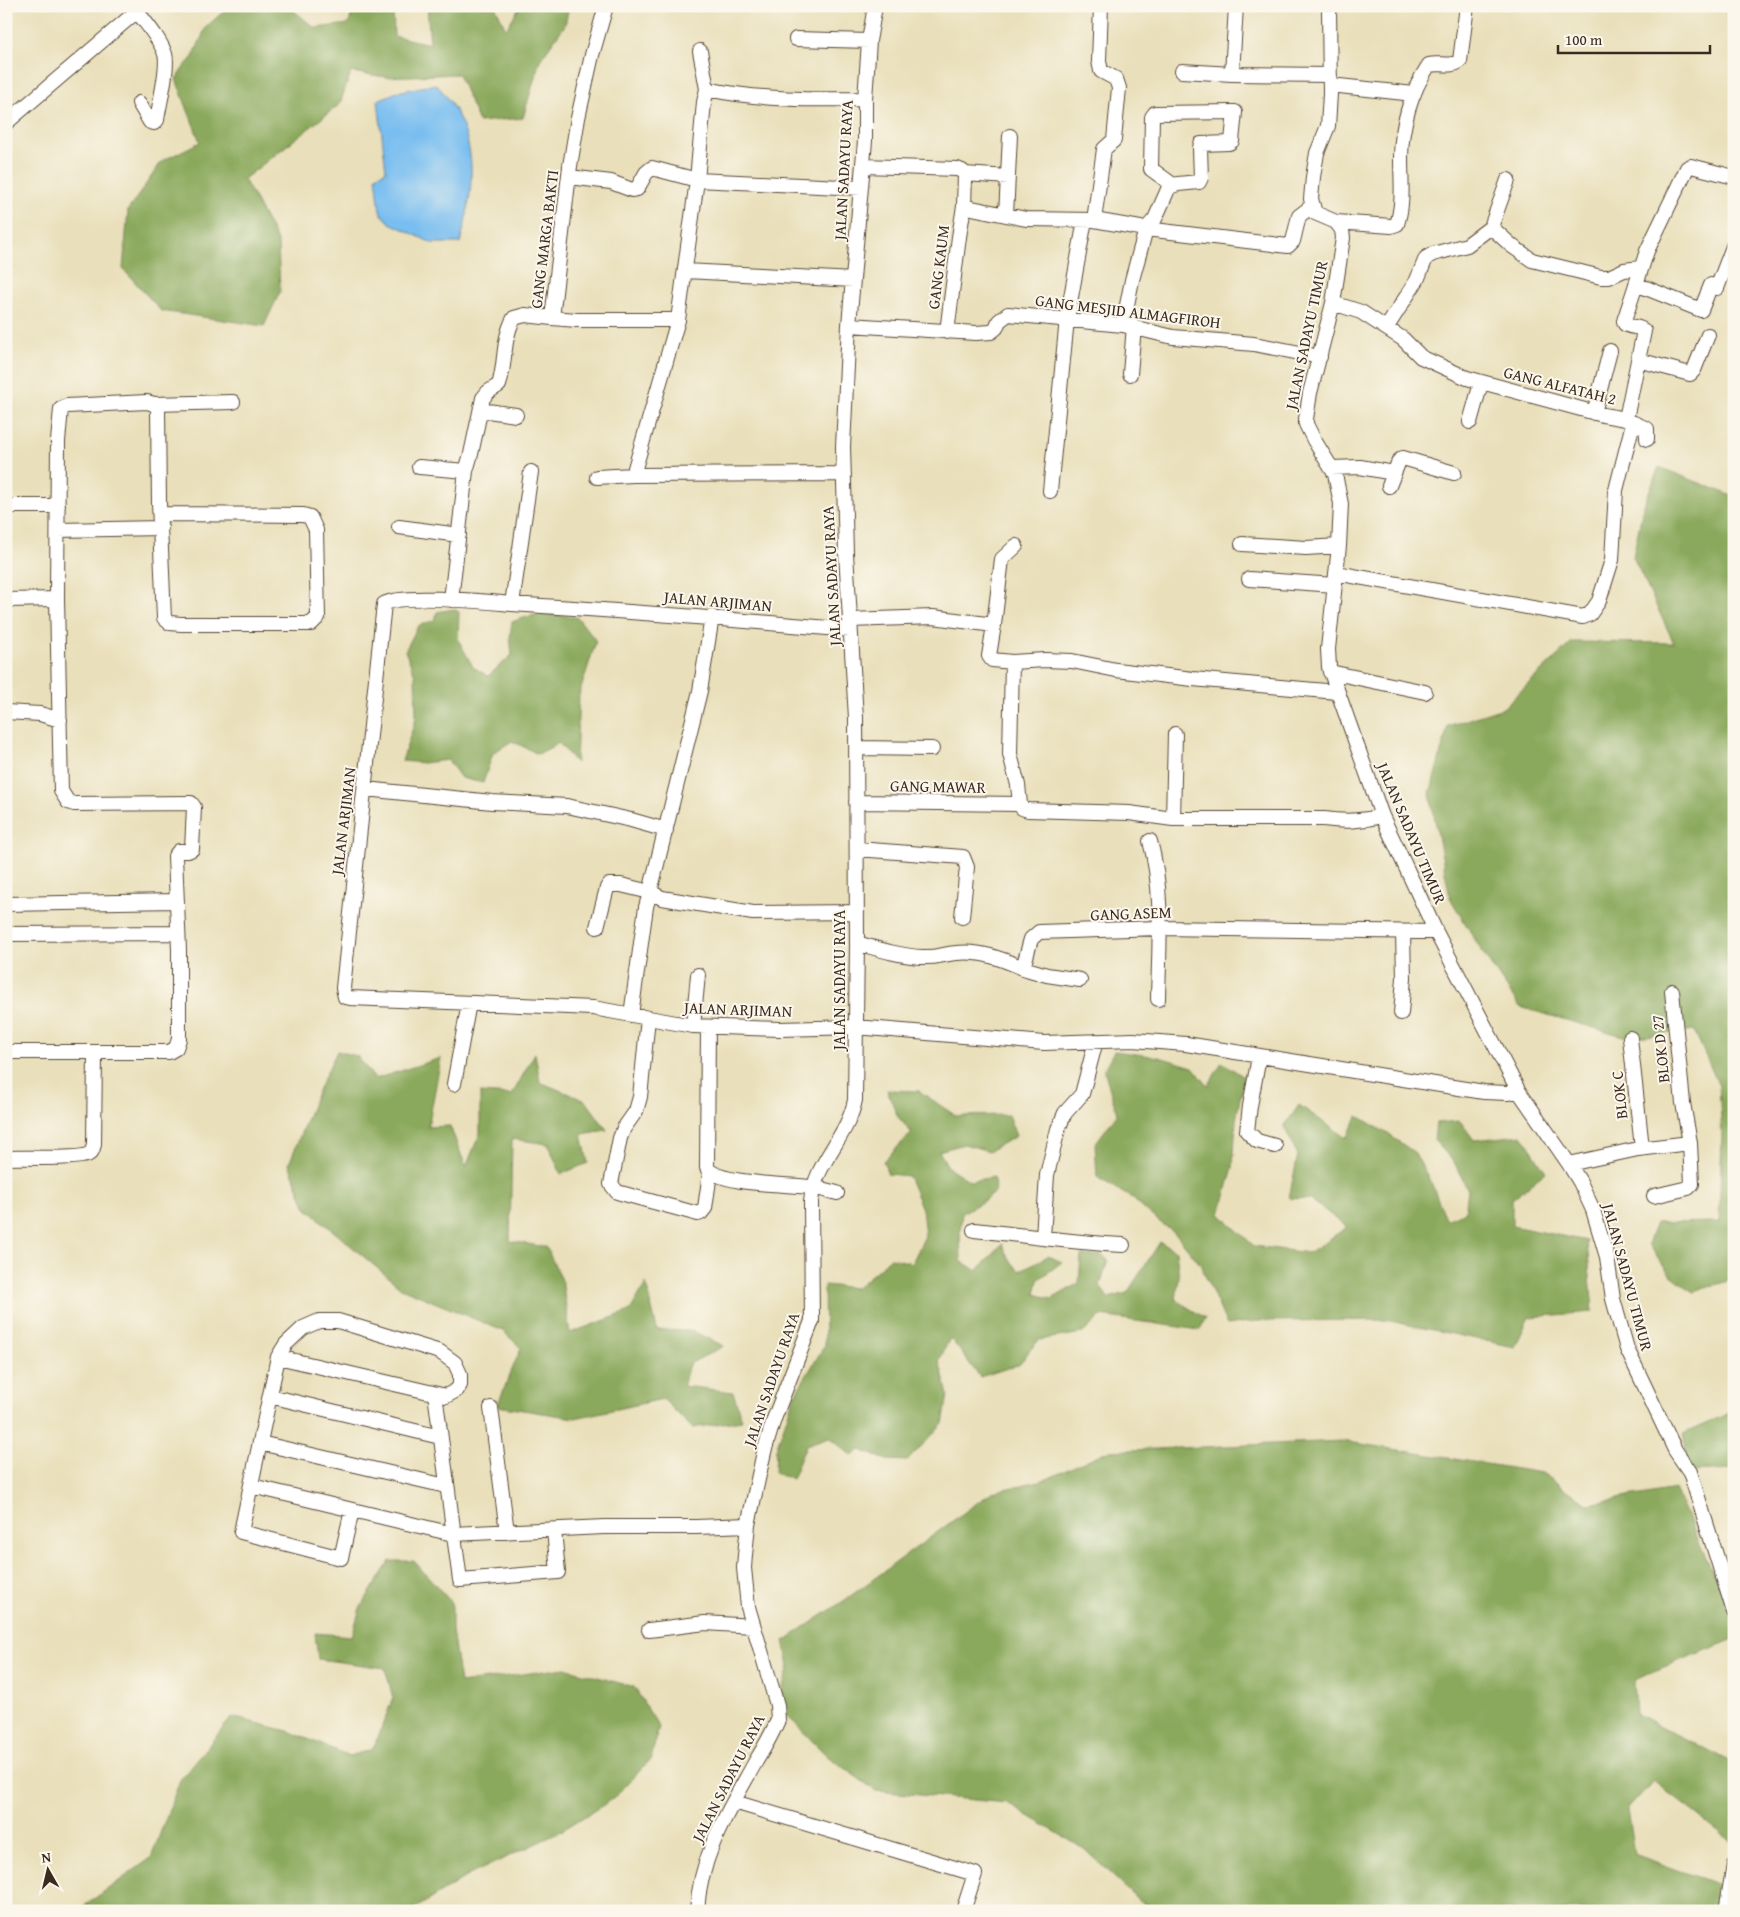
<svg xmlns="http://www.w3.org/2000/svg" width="1740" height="1917" font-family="'Gentium Book Plus',serif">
	<rect width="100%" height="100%" fill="#fbf7ec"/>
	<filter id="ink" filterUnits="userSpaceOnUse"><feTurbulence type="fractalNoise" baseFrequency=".02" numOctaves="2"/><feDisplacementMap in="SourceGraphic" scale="10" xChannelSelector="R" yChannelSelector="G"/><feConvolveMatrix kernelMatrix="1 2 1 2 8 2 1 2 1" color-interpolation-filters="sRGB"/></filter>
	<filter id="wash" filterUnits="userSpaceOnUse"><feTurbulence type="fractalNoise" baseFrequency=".0096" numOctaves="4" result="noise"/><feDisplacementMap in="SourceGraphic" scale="20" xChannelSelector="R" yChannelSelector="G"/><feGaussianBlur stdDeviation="1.12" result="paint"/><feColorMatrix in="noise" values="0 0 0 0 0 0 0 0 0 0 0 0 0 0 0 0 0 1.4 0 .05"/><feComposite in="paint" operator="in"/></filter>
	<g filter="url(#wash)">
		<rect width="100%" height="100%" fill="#e9dfba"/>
		<path fill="#8aa95c" stroke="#626a3d" d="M234 6H288L315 28 349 24 353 6H393L394 36 430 44 427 6H495L506 29 520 6H569L565 25 540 60 523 118 479 122 458 74 386 77 351 72 340 104 244 179 278 242 280 292 264 326 161 311 123 269 128 210 162 161 200 142 176 79 184 67 193 57 206 27 223 12Z
			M1659 467 1730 495 1734 494V1279L1693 1292 1670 1274 1648 1244 1656 1223 1719 1222 1722 1135 1719 1086 1694 1030 1630 1038 1520 1007 1486 958 1450 898 1430 794 1448 726 1503 708 1572 642 1674 643 1633 557 1643 507Z
			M454 609 459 612 458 639 473 667 488 676 512 655 510 637 512 622C541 611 548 613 578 618L596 641 579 695 576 763 559 743 538 754 512 741 493 753 483 783 461 778 448 760 423 763 402 761 416 718 415 675 405 651 418 626 435 620 437 612Z
			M337 1051 357 1056 375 1079 441 1058 428 1127 450 1126 466 1167 480 1133V1093L512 1095 535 1053 540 1082 586 1101 607 1130 582 1134 588 1163 561 1174 548 1144 512 1139 510 1241 546 1247 562 1280 570 1333 630 1311 646 1283 657 1330 692 1331 724 1346 689 1364 683 1386 733 1392 742 1420 692 1428 663 1399 575 1418 497 1406 521 1348 503 1331 401 1288 306 1208 289 1164 316 1095Z
			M1114 1051 1159 1057 1193 1067 1208 1086 1222 1062 1244 1077 1236 1120 1233 1167 1220 1214 1254 1246 1309 1253 1347 1227 1311 1200 1289 1198 1298 1155 1284 1127 1299 1105 1346 1138 1358 1116 1388 1134 1415 1153 1434 1189 1446 1220 1465 1212 1468 1190 1454 1162 1434 1140 1436 1123 1460 1121 1474 1140 1522 1135 1546 1172 1512 1199V1226L1587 1241 1593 1312 1529 1317 1515 1347 1385 1320 1256 1321 1227 1325 1200 1264 1177 1235 1148 1213 1133 1199 1097 1177 1095 1144 1117 1114 1104 1069Z
			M887 1090 919 1091 956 1116 1008 1115 1016 1136 989 1151 964 1144 939 1151 948 1167 970 1181 994 1177 995 1192 982 1202 962 1213 960 1232 961 1261 977 1271 1002 1244 1007 1256 1019 1271 1048 1256 1062 1262 1038 1280 1035 1294 1052 1299 1079 1283 1081 1256 1101 1255 1108 1260 1100 1286 1108 1298 1127 1293 1160 1242 1176 1251 1179 1277 1176 1300 1205 1318 1200 1330 1101 1316 1083 1333 1039 1340 1029 1351 1020 1364 980 1377 950 1338 939 1361 948 1395 943 1424 907 1461 887 1460 860 1450 852 1456 829 1437 806 1445 792 1479 775 1473 776 1449 794 1396 825 1345 824 1285 856 1288 891 1258 912 1263 925 1236 922 1209 908 1176 888 1174 883 1161 912 1133 898 1117Z
			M1734 1411V1470L1690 1472 1683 1434Z
			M1342 1441 1542 1473 1588 1504 1675 1489 1734 1619V1639L1634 1679 1636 1715 1734 1763V1843L1653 1781 1627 1810 1634 1854 1730 1889 1726 1911H1173L1143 1904 1084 1849 1007 1803 876 1791 827 1756 777 1705 789 1667 784 1641 845 1600 992 1492 1047 1479 1107 1451Z
			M390 1561H414L452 1603V1630L460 1683 565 1668 634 1687 659 1727 651 1759 613 1799 556 1834 467 1876 411 1911H77L151 1858 180 1780 232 1717 288 1731 350 1756 373 1749 393 1698 385 1668 318 1659 315 1633 352 1636 360 1608Z"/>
		<path fill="#79bef0" stroke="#5a7487" d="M436 84C480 133 476 183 460 243H432L390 223 380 212 376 176 386 171 378 100 397 92Z"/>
	</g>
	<g filter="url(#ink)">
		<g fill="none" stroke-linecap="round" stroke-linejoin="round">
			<defs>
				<path id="minor" d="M606 6 592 55 578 118 570 166 552 318 577 320H678L697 180 861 188
					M1101 6 1099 61 1101 71 1116 79 1119 88 1114 140 1104 149 1094 220 1146 229 1132 280 1123 325
					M1236 6 1232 74 1330 75
					M1329 6 1330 94 1328 126 1317 153 1313 177 1311 199 1315 213 1336 222 1342 230 1343 238 1333 303 1310 393 1306 419V424L1314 440 1335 474 1341 504 1339 546 1328 649 1329 667 1382 816 1436 932 1518 1090 1569 1164 1580 1182 1593 1210 1607 1257 1613 1299 1627 1349 1675 1450 1690 1472 1734 1612
					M137 11C147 25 160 39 165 54 169 67 159 105 157 120L154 123 150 122 139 103
					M796 39 869 41
					M700 51 707 89
					M1182 71 1232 74
					M1330 85 1414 94
					M6 123 143 6
					M863 166 957 169 962 171 965 174 964 206 967 207 1026 219 1094 220
					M965 174 1008 177
					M569 177 611 182 632 190 637 189 646 173 652 168 697 180 704 102 707 89C759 100 812 100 865 99
					M1006 215 1010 136
					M1336 222 1391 226 1397 224C1404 203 1401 180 1401 158 1401 127 1411 91 1429 65 1439 62 1451 68 1460 61L1467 6
					M1491 227 1512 246 1532 260 1601 277H1609L1624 270 1641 268
					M1146 229 1155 219 1169 187 1178 184 1199 182 1201 178 1200 148 1201 144 1229 143 1232 141 1235 112 1155 113 1152 117 1151 169 1173 185
					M1146 229 1288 246 1293 241 1299 216 1312 206
					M686 271 853 280
					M1636 284 1701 310 1711 285 1717 288 1734 244
					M1333 303 1361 312 1403 339 1421 357 1467 378 1603 415 1626 419 1644 331C1639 326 1631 328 1625 324L1624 321 1647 251 1687 168 1691 166 1734 177
					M849 325 976 333 991 332 996 328 999 321 1008 314 1123 325 1173 337 1254 344 1320 357
					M1387 327 1417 280 1426 258 1433 254 1467 245 1491 227 1508 180
					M947 332 959 237 964 206
					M1638 360 1690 374 1694 370 1708 335
					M1130 374 1134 326
					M154 404 233 402
					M481 410 516 415
					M1594 413 1610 351
					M1627 420 1647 429V439
					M1470 422 1481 383
					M419 467 466 471
					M1331 468 1360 467 1394 473
					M633 475 844 474
					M597 477 633 475 678 320
					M1389 486 1399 461 1403 458 1454 473
					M1050 491 1067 319 1085 220
					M6 506H58
					M399 527 459 535
					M58 530 161 528
					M1242 544 1306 548 1339 546
					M1336 573 1583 617 1590 614 1599 601 1612 560 1616 490 1633 423
					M1249 579 1335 585
					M6 600 57 599
					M451 600 466 471 471 454 483 398 488 392 499 385C506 363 502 340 514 318L525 315 552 318
					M512 604 531 472
					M712 617 700 691 650 892 662 898 753 913 857 912
					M850 620 933 617 994 625 989 656 992 660 1012 662
					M994 625 1002 559 1016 546
					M850 630C738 620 625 611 512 604 488 602 401 593 384 604L343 988 345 997 350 998 593 1008 693 1026 780 1029 856 1027 1044 1043 1133 1040 1186 1044 1484 1092 1508 1093 1518 1090
					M1330 672 1425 692
					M1337 692 1193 679 1116 670 1072 661 1045 660 1012 662 1010 754 1018 785 1020 804 1022 808 1028 810 1129 813 1173 819H1324C1346 822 1360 821 1382 816
					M6 712 40 714 60 720
					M856 748 932 749
					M365 789 492 802 567 806 631 820 666 830
					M856 802 1020 804
					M1173 819 1175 734
					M1150 841C1164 892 1159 947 1158 999
					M857 849 963 857 967 867 962 917
					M6 904 176 901
					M597 927 607 888 609 885H621L650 892 646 907 631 1015
					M6 934 177 933
					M857 943C878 949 900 956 922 957 937 958 943 954 956 953 980 950 1002 959 1023 968L1031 939 1039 932 1159 928 1436 932
					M1023 968 1047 975 1080 980
					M1672 991 1683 1103 1690 1143
					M1401 1013 1404 978 1403 932
					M648 1018 640 1097 636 1111 624 1128 620 1138 611 1184 617 1192 698 1214 701 1213 705 1208 710 1173
					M693 1026 698 975
					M708 1027 707 1168C720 1185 788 1184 810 1187 819 1188 828 1191 837 1193
					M1630 1038 1642 1148
					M6 1052H169L176 1048 179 1039V950L175 856 179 851H188L192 849 194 807 191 803 74 804 68 802 61 791 57 599 58 441 61 409 67 406 147 402 154 404 158 409 159 503 164 618 170 623 181 624H311L318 617 316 530 310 517 303 515 160 514
					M1259 1057 1250 1106 1247 1131 1257 1141 1275 1146
					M454 1084 469 1003
					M6 1158C21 1157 79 1160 89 1154 93 1152 93 1148 94 1144L95 1052
					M1569 1164 1638 1149 1690 1143 1692 1184 1688 1188 1654 1196
					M974 1230C1024 1235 1073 1243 1123 1245
					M1043 1237 1047 1175 1058 1129 1065 1113 1082 1094 1096 1041
					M278 1357 446 1396 457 1390 460 1385V1374L455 1363 440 1352 338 1321H319L303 1328 286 1344 278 1357 241 1532 341 1558 352 1510
					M435 1394 460 1580 558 1572 554 1530
					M270 1396 440 1437
					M491 1408 507 1532
					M260 1443 446 1486
					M252 1486 453 1534 604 1527H696L748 1525
					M649 1630 705 1623 753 1626
					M734 1802 975 1874 963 1911
					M697 1911C700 1854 729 1810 756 1761 764 1748 772 1734 778 1720L777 1705 748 1607 744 1568 745 1555 748 1525 764 1452 774 1419 812 1321 811 1202C814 1163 848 1137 855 1100L857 943 856 718 846 553 843 447 849 325 865 141V99L869 41 875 6
					M1726 1911 1734 1864"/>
			</defs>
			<use href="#minor" stroke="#554535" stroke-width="16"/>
			<use href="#minor" stroke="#fff" stroke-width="14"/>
		</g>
	</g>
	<g text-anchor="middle" stroke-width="4" stroke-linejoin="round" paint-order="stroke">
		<g font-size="16" fill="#3b2a1e" stroke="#fbf7ec">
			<text transform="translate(843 170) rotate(-87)" y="6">JALAN SADAYU RAYA</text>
			<text transform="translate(544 239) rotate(-83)" y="6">GANG MARGA BAKTI</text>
			<text transform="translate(938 267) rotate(-83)" y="6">GANG KAUM</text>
			<text transform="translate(1128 311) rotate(7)" y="6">GANG MESJID ALMAGFIROH</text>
			<text transform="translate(1306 335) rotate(-78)" y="6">JALAN SADAYU TIMUR</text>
			<text transform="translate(1560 385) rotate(14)" y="6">GANG ALFATAH 2</text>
			<text transform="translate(831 576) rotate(-93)" y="6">JALAN SADAYU RAYA</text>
			<text transform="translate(718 601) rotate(5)" y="6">JALAN ARJIMAN</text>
			<text transform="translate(938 786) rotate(1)" y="6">GANG MAWAR</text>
			<text transform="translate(343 821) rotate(-83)" y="6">JALAN ARJIMAN</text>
			<text transform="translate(1412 833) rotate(67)" y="6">JALAN SADAYU TIMUR</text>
			<text transform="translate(1131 913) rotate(-2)" y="6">GANG ASEM</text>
			<text transform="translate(839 980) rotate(-90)" y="6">JALAN SADAYU RAYA</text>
			<text transform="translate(738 1009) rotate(2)" y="6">JALAN ARJIMAN</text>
			<text transform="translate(1660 1049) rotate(-96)" y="6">BLOK D 27</text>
			<text transform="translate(1619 1095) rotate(-96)" y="6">BLOK C</text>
			<text transform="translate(1628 1277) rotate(75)" y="6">JALAN SADAYU TIMUR</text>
			<text transform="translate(771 1379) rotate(-71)" y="6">JALAN SADAYU RAYA</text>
			<text transform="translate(728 1778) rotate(-63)" y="6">JALAN SADAYU RAYA</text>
		</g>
	</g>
	<rect width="1740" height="1917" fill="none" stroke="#fbf7ec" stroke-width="25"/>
	<g transform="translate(48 1870) rotate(352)" stroke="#fbf7ec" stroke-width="4" paint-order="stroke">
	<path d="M0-4L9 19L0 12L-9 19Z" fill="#3b2a1e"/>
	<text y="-8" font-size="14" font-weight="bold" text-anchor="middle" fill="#3b2a1e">N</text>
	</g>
	<path d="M1558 45v8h152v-8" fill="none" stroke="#3b2a1e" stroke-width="2.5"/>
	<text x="1565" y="45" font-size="15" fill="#3b2a1e" stroke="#fbf7ec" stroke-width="4" paint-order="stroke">100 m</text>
</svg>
